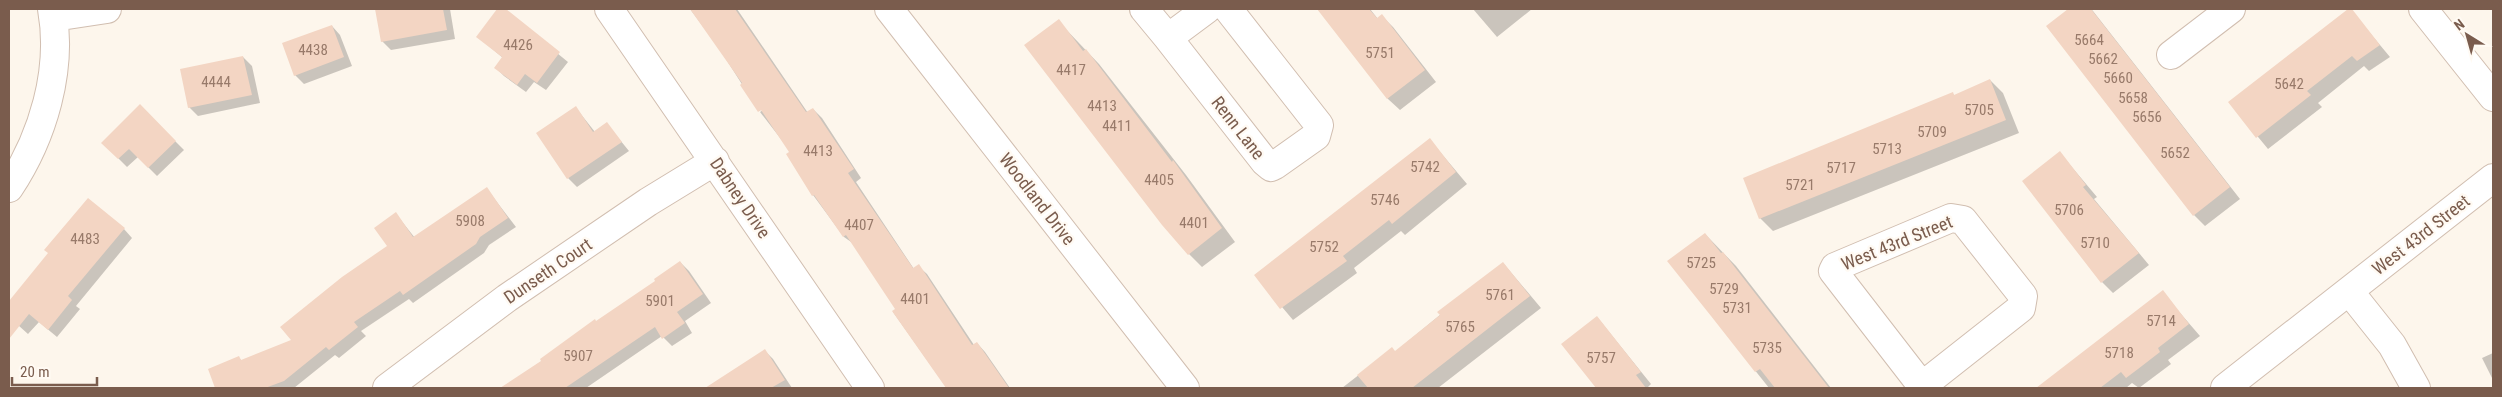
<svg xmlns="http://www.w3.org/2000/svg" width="2502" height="397" font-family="'Roboto Condensed',sans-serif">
	<rect width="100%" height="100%" fill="#fdf6ec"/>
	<path fill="#0003" d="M377 9H450L455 39 391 50 382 41Z
		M499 9H503L568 62 546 90 534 82 526 92 504 76 496 68 503 58 478 37Z
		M690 9H737L808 113 813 109 822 118 861 178 856 182 914 269 918 266 927 274 974 345 977 343 985 352 1010 388H947L893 312 897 309 854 244 844 237 813 195 791 152 760 112 767 107 759 111 717 45Z
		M1319 9H1370L1378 19 1382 16 1393 27 1436 82 1400 110 1388 99Z
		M1473 9H1532L1497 37Z
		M2070 9H2091L2093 11 2240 199 2205 226 2194 215 2048 26Z
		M2350 9 2390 57 2369 71 2364 66 2318 103 2322 107 2268 149 2230 103Z
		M1058 21 1099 64 1186 175 1235 242 1202 267 1189 254Z
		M332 26 340 35 352 66 304 84 295 75Z
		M243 57 252 66 260 103 198 116 189 107Z
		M1990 80 2003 93 2019 133 1773 231 1760 218 1952 93 1955 96Z
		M140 106 184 150 157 176 138 157 127 167 103 143Z
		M576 108 595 132 607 124 629 151 577 187 568 178Z
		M1430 140 1467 184 1405 235 1401 231 1354 268 1357 273 1293 320 1255 275Z
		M2060 153 2097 197 2094 199 2149 265 2113 293 2102 282Z
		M487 189 516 227 489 245 484 253 413 303 409 299 361 331 366 336 339 358 335 355 294 388H217L209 370 239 358 242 361 293 340 389 246 396 214 415 238Z
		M124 229 132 238 76 306 80 309 57 337 39 322 28 334 9 317V303L50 254Z
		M1705 234 1736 266 1831 388H1769L1669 262Z
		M680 262 689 271 711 303 685 321 692 333 672 346 662 336 586 388H503L656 282Z
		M1503 263 1541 308 1438 388H1342L1392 349 1395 352Z
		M2162 292 2200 336 2168 360 2171 364 2139 388 2132 383 2126 388H2038Z
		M1597 317 1651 384 1647 388H1598L1563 344Z
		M765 351 773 359 792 388H734L726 376Z
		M2493 353V380L2482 358Z"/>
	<path fill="#f3d5c3" d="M375 9H443L447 30 381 42Z
		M497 9H506L560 52 537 83 525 74 517 85 494 68 502 57 476 37Z
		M690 9H735L806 112 813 108 854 169 848 173 913 268 919 264 972 345 977 342 1009 388H946L892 311 895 309 846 235 843 237 814 195 812 196 786 154 789 152 761 110 758 112 740 85 742 83Z
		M1317 9H1369L1377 18 1382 14 1425 70 1387 99Z
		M2068 9H2091L2230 187 2193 216 2046 26Z
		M2348 9H2352L2380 45 2357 61 2352 56 2307 91 2311 95 2256 138 2228 102Z
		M1059 19 1083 51 1086 49 1172 162 1173 160 1222 228 1188 255 1162 225 1024 45Z
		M332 25 344 57 294 76 282 43Z
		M243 56 252 95 188 108 180 69Z
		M1990 79 2006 120 1759 219 1743 178 1926 103 1953 92 1954 95Z
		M140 104 176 141 148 168 129 149 118 159 101 143Z
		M576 106 593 132 607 122 622 142 567 179 536 133Z
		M1430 138 1456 172 1392 224 1389 220 1343 256 1347 261 1280 309 1254 275Z
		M2060 151 2086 185 2083 187 2139 253 2101 283 2022 181Z
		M487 187 508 218 480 237 476 244 403 295 400 291 354 322 358 327 329 350 326 347 284 381 265 388H215L208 369 239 356 241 360 291 340 280 327 342 277 387 246 374 228 396 212 413 237Z
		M88 198 125 228 68 296 72 300 48 330 29 314 9 339V301L48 253 44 250Z
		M1705 233 1721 253 1723 252 1829 388H1775L1760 369 1755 372 1711 316 1667 261Z
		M680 261 703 294 677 312 685 323 662 339 655 327 565 388H500L541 361 540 359 595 319 596 321 655 281 654 279Z
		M1503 262 1530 296 1412 388H1368L1357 375 1392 347 1395 351 1440 315 1437 312Z
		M2163 290 2189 324 2158 348 2160 352 2138 369 2126 378 2121 372 2100 388H2036Z
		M1597 316 1641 372 1636 375 1646 388H1596L1561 344Z
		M765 349 785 380 771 388H705Z"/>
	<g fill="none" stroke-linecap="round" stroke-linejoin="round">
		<defs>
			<path id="minor" d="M609 9 870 388
				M889 9 1185 388
				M1144 9 1168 38
				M1207 9 1168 38 1265 162 1271 167 1275 165 1316 136 1319 125 1228 9
				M2423 9 2493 97
				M54 17 107 9
				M2171 55 2231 9
				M9 188C43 137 63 70 52 9
				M1951 218 1963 220 2023 296 2021 308 1922 386 1833 271 1835 267Z
				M2349 291 2392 345 2416 388
				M387 388 507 298 648 202 715 161
				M2225 388 2493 178"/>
		</defs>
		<use href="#minor" stroke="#d1beb0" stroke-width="30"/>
		<use href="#minor" stroke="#fff" stroke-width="28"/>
	</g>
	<g text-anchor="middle" stroke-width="4.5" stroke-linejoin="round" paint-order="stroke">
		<g font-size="15" fill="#987a6a">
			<text x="2089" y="45">5664</text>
			<text x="518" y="50">4426</text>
			<text x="313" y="55">4438</text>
			<text x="1380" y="58">5751</text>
			<text x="2103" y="64">5662</text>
			<text x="1071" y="75">4417</text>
			<text x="2118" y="83">5660</text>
			<text x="216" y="87">4444</text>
			<text x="2289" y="89">5642</text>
			<text x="2133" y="103">5658</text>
			<text x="1102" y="111">4413</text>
			<text x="1979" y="115">5705</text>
			<text x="2147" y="122">5656</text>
			<text x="1117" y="131">4411</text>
			<text x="1932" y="137">5709</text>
			<text x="1887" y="154">5713</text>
			<text x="818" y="156">4413</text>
			<text x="2175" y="158">5652</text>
			<text x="1425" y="172">5742</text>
			<text x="1841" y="173">5717</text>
			<text x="1159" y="185">4405</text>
			<text x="1800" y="190">5721</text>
			<text x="1385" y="205">5746</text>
			<text x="2069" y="215">5706</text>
			<text x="470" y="226">5908</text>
			<text x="1194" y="228">4401</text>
			<text x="859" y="230">4407</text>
			<text x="85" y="244">4483</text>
			<text x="2095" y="248">5710</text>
			<text x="1324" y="252">5752</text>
			<text x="1701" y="268">5725</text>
			<text x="1724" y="294">5729</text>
			<text x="1500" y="300">5761</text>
			<text x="915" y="304">4401</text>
			<text x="660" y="306">5901</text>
			<text x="1737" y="313">5731</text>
			<text x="2161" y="326">5714</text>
			<text x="1460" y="332">5765</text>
			<text x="1767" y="353">5735</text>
			<text x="2119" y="358">5718</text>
			<text x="578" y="361">5907</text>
			<text x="1601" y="363">5757</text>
		</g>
		<g font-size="18" fill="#7a5c4d" stroke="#fffaf3">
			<text transform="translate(1238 128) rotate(52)" y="6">Renn Lane</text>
			<text transform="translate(740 198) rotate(56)" y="6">Dabney Drive</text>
			<text transform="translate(1037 199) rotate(52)" y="6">Woodland Drive</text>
			<text transform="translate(2421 235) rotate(-38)" y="6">West 43rd Street</text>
			<text transform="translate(1897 243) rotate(-22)" y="6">West 43rd Street</text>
			<text transform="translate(548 271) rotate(-34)" y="6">Dunseth Court</text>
		</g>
	</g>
	<rect width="2502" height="397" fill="none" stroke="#7a5c4d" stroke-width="20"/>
	<g transform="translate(2467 35) rotate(323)" stroke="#fffaf3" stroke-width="4" paint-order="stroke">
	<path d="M0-4L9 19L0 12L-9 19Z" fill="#7a5c4d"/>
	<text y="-8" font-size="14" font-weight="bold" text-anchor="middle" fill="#7a5c4d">N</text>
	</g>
	<path d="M12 377v8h85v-8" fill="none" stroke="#7a5c4d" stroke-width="2.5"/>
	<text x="20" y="377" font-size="15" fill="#7a5c4d" stroke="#fffaf3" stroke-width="4" paint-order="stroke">20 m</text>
</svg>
